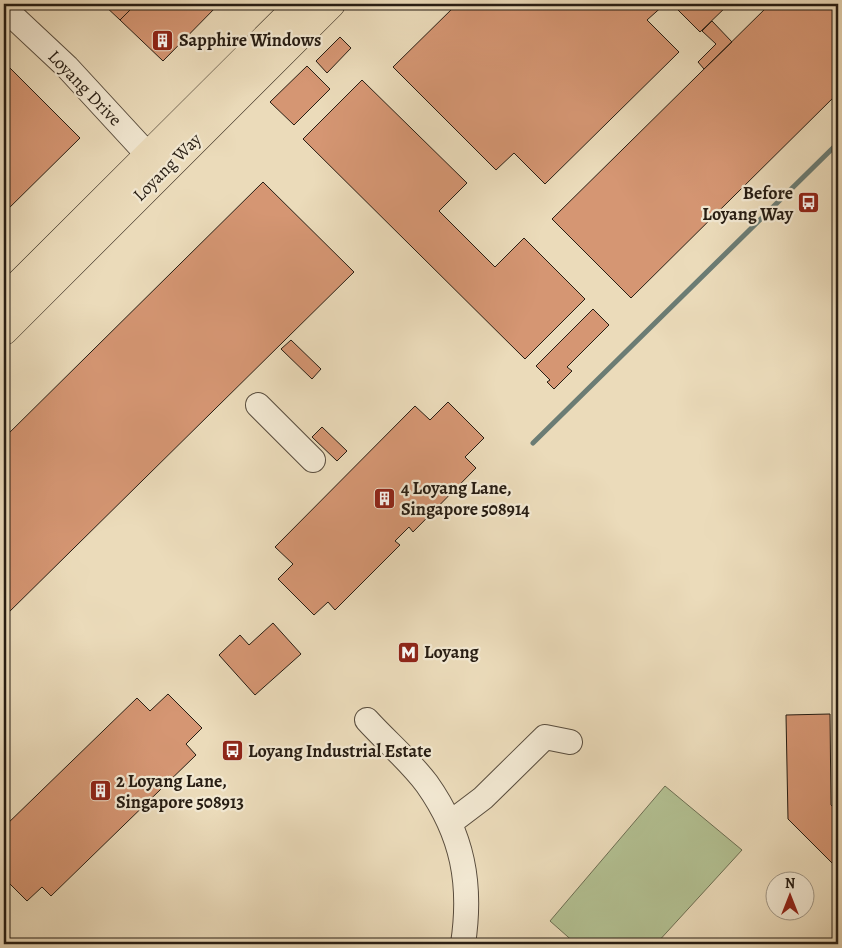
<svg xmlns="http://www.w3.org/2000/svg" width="842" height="948" font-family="Alegreya,serif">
	<rect width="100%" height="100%" fill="#ebdbba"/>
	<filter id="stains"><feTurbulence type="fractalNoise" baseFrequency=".004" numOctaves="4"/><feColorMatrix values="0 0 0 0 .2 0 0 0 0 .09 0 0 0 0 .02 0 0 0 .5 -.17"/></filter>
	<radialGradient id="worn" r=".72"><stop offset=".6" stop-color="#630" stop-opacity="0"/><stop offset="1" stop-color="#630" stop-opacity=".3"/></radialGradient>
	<path fill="#b3c193" stroke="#6d6f53" d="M665 786 742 850 656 944H576L550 921Z"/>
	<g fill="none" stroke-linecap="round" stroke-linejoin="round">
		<path stroke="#6b7c74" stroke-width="5" d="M533 443 838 143"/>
	</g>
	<path fill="#d59673" stroke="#271d13" d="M103 4H136L120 20Z
		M136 4H219L163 61 120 20Z
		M457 4H665L647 20 679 52 545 184 514 153 496 170 393 67Z
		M672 4H729L700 32Z
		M770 4H838V93L631 298 552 219Z
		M712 21 732 42 704 69 698 62 716 44 702 31Z
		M340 37 351 48 327 73 316 61Z
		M4 62 80 138 4 213Z
		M307 66 330 89 294 125 270 102Z
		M362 80 467 183 439 211 495 267 524 238 585 299 525 359 303 139Z
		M263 182 354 272 4 617V438Z
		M593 309 609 325 567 367 572 371 554 389 547 382 550 380 536 366Z
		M291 340 321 369 312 379 281 349Z
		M448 402 484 438 465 457 476 468 413 532 409 527 395 541 400 545 335 610 328 602 314 615 278 579 293 564 275 547 415 406 430 420Z
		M322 427 347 451 337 461 312 437Z
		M273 623 301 654 255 695 219 655 240 635 249 645Z
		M168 694 202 728 186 744 196 755 51 896 42 887 27 901 4 878V855L8 852 4 848V827L137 698 150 711Z
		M830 714 831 805 838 812V869L788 819 786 715Z"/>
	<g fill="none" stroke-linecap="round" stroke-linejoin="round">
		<defs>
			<path id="minor" d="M4 8 67 67 161 169
				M258 405 313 460
				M367 720C386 741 410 761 427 784 463 835 472 884 463 944
				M450 823 483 798 545 737 570 742"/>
			<path id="major" d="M4 299 300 4
				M4 331 331 4"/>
		</defs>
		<use href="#minor" stroke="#584c3d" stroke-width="26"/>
		<use href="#major" stroke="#271d13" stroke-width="29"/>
		<use href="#minor" stroke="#f2e8d2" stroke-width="24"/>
		<use href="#major" stroke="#ebdbba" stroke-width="28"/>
	</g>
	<defs>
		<symbol id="building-square" viewBox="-11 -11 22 22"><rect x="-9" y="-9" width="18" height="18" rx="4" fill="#8f2418" stroke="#f2e8d2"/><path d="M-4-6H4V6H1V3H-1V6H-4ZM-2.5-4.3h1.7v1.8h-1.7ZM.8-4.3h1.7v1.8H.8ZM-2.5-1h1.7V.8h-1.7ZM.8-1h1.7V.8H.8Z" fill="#fff"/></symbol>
		<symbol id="bus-square" viewBox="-11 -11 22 22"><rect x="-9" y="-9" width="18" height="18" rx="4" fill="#8f2418" stroke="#f2e8d2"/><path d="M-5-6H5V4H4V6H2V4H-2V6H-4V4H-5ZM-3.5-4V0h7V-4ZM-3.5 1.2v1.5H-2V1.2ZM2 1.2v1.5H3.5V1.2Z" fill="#fff"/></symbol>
		<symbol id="metro-square" viewBox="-11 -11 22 22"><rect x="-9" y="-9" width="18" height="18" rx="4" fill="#8f2418" stroke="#f2e8d2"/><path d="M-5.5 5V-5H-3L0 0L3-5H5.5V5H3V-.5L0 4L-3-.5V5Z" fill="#fff"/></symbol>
	</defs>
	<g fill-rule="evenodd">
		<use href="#building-square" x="150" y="28" width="25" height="25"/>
		<use href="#bus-square" x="796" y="190" width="25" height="25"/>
		<use href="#building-square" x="372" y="486" width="25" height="25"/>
		<use href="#metro-square" x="396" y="640" width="25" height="25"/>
		<use href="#bus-square" x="220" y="738" width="25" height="25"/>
		<use href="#building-square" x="88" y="778" width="25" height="25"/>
	</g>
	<g text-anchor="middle" stroke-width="4.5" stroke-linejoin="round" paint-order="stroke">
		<g font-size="18" font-weight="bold" fill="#271d13" stroke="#f2e8d2" text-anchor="start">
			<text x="179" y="46">Sapphire Windows</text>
			<text x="793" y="199" text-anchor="end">Before<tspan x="793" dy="21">Loyang Way</tspan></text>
			<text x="401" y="494">4 Loyang Lane,<tspan x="401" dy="21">Singapore 508914</tspan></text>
			<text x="424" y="658">Loyang</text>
			<text x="248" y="757">Loyang Industrial Estate</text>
			<text x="116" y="787">2 Loyang Lane,<tspan x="116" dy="21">Singapore 508913</tspan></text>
		</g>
		<g font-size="18" fill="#271d13" stroke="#f2e8d2">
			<text transform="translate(85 88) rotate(46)" y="6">Loyang Drive</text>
			<text transform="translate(167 167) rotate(-45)" y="6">Loyang Way</text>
		</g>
	</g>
	<rect width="842" height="948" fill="none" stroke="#ebdbba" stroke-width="20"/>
	<rect x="5" y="5" width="832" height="938" fill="none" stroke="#271d13" stroke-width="2.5"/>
	<rect x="10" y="10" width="822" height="928" fill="none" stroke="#271d13"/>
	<g transform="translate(790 896)"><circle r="24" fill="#f2e8d2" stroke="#a19786"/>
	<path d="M0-4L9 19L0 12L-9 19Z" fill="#8f2418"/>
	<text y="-8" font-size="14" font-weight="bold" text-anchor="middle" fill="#271d13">N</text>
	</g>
	<rect width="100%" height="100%" filter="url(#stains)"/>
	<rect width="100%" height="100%" fill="url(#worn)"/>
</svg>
